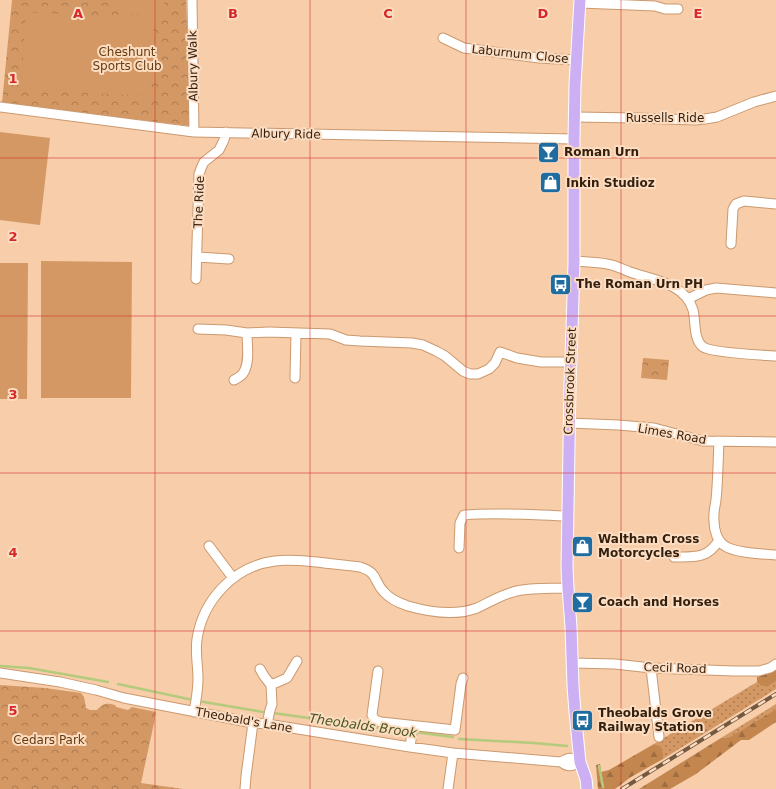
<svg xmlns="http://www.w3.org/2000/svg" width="776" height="789" font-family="'DejaVu Sans',sans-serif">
	<defs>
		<pattern id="grass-dots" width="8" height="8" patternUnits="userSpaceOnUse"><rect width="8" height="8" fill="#d39864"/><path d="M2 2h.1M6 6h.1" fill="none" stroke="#ac7b51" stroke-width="1.8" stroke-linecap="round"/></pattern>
		<pattern id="forest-firs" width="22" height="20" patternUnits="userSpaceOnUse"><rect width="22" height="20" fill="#c3864e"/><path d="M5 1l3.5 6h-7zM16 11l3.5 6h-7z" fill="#9f6d3f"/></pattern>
		<pattern id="park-crowns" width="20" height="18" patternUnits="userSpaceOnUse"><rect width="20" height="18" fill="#d39864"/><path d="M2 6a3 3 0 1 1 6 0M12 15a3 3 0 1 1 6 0" fill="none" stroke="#ac7b51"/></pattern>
	</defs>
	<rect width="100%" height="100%" fill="#f7cdaa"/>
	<path fill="url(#grass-dots)" d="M776 681V689L663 759V752L661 746 654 744 757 682 761 686 768 687Z
		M776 704V709L730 737 721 738Z"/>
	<path fill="url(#forest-firs)" d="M776 669V681L768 687 761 686 757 682V677L772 672Z
		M776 709V722L749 740H741L696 774 670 789H639L721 738 730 737Z
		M654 744 661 746 663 752V759L631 777 615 789H598L596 765 600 764 601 772 609 770Z"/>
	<path fill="url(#park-crowns)" d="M12 0H186L191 126 2 103Z
		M643 358 669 360 667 380 641 378Z
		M0 685 45 688 81 693 84 697 86 708 90 710H97C104 703 106 703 115 705L116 707 128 710 132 707 156 712 154 723 141 783 183 789H0Z"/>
	<path fill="#d39864" d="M118 0H164V15L118 14Z
		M26 12 154 19 150 96 21 89Z
		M0 132 50 138 40 225 0 220Z
		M41 261 132 262 131 398H41Z
		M0 263H28L27 399H0Z"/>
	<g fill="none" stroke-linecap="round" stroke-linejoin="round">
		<path stroke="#b4ca7d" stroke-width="2.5" d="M0 666 29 668 108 682
			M118 684 193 700
			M198 701 263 712
			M273 713 409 732
			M414 732 453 737
			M459 739 534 743 567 746
			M599 766 603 787"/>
		<defs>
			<path id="minor" d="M192 0 194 132
				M580 3 655 6 665 9H678
				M443 38 464 48 539 58 576 60
				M0 107 194 132 574 139
				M575 117 637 118 695 120 705 119 717 117 754 102 776 96
				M731 244 733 209 736 204 744 201 776 204
				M197 257 229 259
				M574 261C585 262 596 262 607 264 615 265 622 269 630 272 653 280 685 283 693 310 696 321 693 339 703 347 712 353 762 355 776 356
				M196 279 199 174 202 166 204 162 219 150 224 140 226 132
				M688 299 706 290 716 288 776 293
				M198 329 226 330 247 333 269 332 330 334 346 340 360 341 412 343 423 345 436 351 445 356 463 371 470 374H478L489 369 495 363 500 352 517 358 541 362H570
				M295 378 296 333
				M234 380C238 378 242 376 244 372 250 361 247 345 247 333
				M569 423 618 425 654 428 703 441 776 442
				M719 441C718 461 718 481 716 500 715 507 713 514 714 521 714 530 717 541 725 546 735 553 763 554 776 555
				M209 546 233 578
				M459 548 460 523 464 515C498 512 533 515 568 516
				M674 557C694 557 708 559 719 540
				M573 663 615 664 651 668 734 671H759L770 668 776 664
				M651 668 659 737
				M260 669 264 676 271 685 287 678 297 661
				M378 671 372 715 375 720 381 722 455 730 461 684 463 678
				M0 673 60 682 96 690 124 698 253 723 267 724 410 747 453 753 561 762C569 768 572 766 580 762
				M194 712C196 701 198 689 198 679 198 665 195 653 197 639 203 600 234 566 275 561 289 559 303 561 317 562 331 564 346 565 360 567 379 573 373 581 384 592 390 599 399 603 408 606 429 612 456 616 477 608 488 603 499 596 510 593 527 587 550 589 568 588
				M267 724 270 710 272 704 271 685
				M410 747 413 726
				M561 762C570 756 572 758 580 762
				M245 789 246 776 253 723
				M448 789 453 753"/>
			<path id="major" d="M580 0 575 85 574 139V261L572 329 570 385 567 568 568 588 571 627 573 686 575 712 580 762 586 779 587 789"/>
		</defs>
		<use href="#minor" stroke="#cb996e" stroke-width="11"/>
		<use href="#major" stroke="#fff" stroke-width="13"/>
		<use href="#minor" stroke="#fff" stroke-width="9"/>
		<use href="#major" stroke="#cdb0f4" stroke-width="11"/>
		<defs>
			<path id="rail" d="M622 789 776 694"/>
		</defs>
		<use href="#rail" stroke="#745941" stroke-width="4"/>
		<use href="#rail" stroke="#fdddc2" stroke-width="2.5" stroke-dasharray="8" stroke-linecap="butt"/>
	</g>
	<path fill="none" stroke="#d62828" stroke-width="1" stroke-opacity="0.55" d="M155 0V789M310 0V789M466 0V789M621 0V789M0 158H776M0 316H776M0 473H776M0 631H776"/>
	<defs>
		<symbol id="bar-square" viewBox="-11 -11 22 22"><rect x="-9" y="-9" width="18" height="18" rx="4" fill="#1f6da0" stroke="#fdddc2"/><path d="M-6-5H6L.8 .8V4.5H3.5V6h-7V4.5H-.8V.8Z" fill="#fff"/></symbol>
		<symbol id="shop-square" viewBox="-11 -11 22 22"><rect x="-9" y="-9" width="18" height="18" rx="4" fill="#1f6da0" stroke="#fdddc2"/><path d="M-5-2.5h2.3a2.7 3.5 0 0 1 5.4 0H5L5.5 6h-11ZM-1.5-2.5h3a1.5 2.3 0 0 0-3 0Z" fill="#fff"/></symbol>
		<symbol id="bus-square" viewBox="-11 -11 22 22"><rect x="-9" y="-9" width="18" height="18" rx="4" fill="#1f6da0" stroke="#fdddc2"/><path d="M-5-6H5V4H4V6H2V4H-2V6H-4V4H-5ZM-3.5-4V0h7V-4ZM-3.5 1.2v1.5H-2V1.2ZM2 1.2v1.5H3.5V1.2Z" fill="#fff"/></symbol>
	</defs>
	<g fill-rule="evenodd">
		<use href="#bar-square" x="536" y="140" width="25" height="25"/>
		<use href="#shop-square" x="538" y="170" width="25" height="25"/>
		<use href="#bus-square" x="548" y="272" width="25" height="25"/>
		<use href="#shop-square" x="570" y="534" width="25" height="25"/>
		<use href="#bar-square" x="570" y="590" width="25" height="25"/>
		<use href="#bus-square" x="570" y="708" width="25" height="25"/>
	</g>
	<g text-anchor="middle" stroke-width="4" stroke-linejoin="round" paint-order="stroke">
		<g font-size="12" fill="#653c11" stroke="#fdddc2">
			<text x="127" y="56">Cheshunt<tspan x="127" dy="14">Sports Club</tspan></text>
			<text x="49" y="744">Cedars Park</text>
		</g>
		<g font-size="12" fill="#321f0d" stroke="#fdddc2">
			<text transform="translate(520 54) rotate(6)" y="4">Laburnum Close</text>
			<text transform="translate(193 66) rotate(-91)" y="4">Albury Walk</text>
			<text x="665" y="122">Russells Ride</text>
			<text transform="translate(286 134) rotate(1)" y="4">Albury Ride</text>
			<text transform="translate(199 202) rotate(-88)" y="4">The Ride</text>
			<text transform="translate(570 381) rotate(-88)" y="4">Crossbrook Street</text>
			<text transform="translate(672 434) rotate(10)" y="4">Limes Road</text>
			<text transform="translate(675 668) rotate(2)" y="4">Cecil Road</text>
			<text transform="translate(244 720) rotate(10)" y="4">Theobald's Lane</text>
		</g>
		<g font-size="12" font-weight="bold" fill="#321f0d" stroke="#fdddc2" text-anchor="start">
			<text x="564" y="156">Roman Urn</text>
			<text x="566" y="187">Inkin Studioz</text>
			<text x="576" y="288">The Roman Urn PH</text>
			<text x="598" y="543">Waltham Cross<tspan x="598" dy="14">Motorcycles</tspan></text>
			<text x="598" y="606">Coach and Horses</text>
			<text x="598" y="717">Theobalds Grove<tspan x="598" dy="14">Railway Station</tspan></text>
		</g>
		<g font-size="13" font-style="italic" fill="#495721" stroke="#fdddc2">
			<text transform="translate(363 725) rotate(8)" y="5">Theobalds Brook</text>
		</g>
	</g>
	<g font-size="13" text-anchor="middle" font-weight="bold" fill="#d62828" stroke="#fdddc2" stroke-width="4" stroke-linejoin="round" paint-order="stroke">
		<text x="78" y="18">A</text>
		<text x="233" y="18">B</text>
		<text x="388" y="18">C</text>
		<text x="543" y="18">D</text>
		<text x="698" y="18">E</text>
		<text x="13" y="83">1</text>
		<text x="13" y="241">2</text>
		<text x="13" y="399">3</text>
		<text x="13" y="557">4</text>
		<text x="13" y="715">5</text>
	</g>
</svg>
